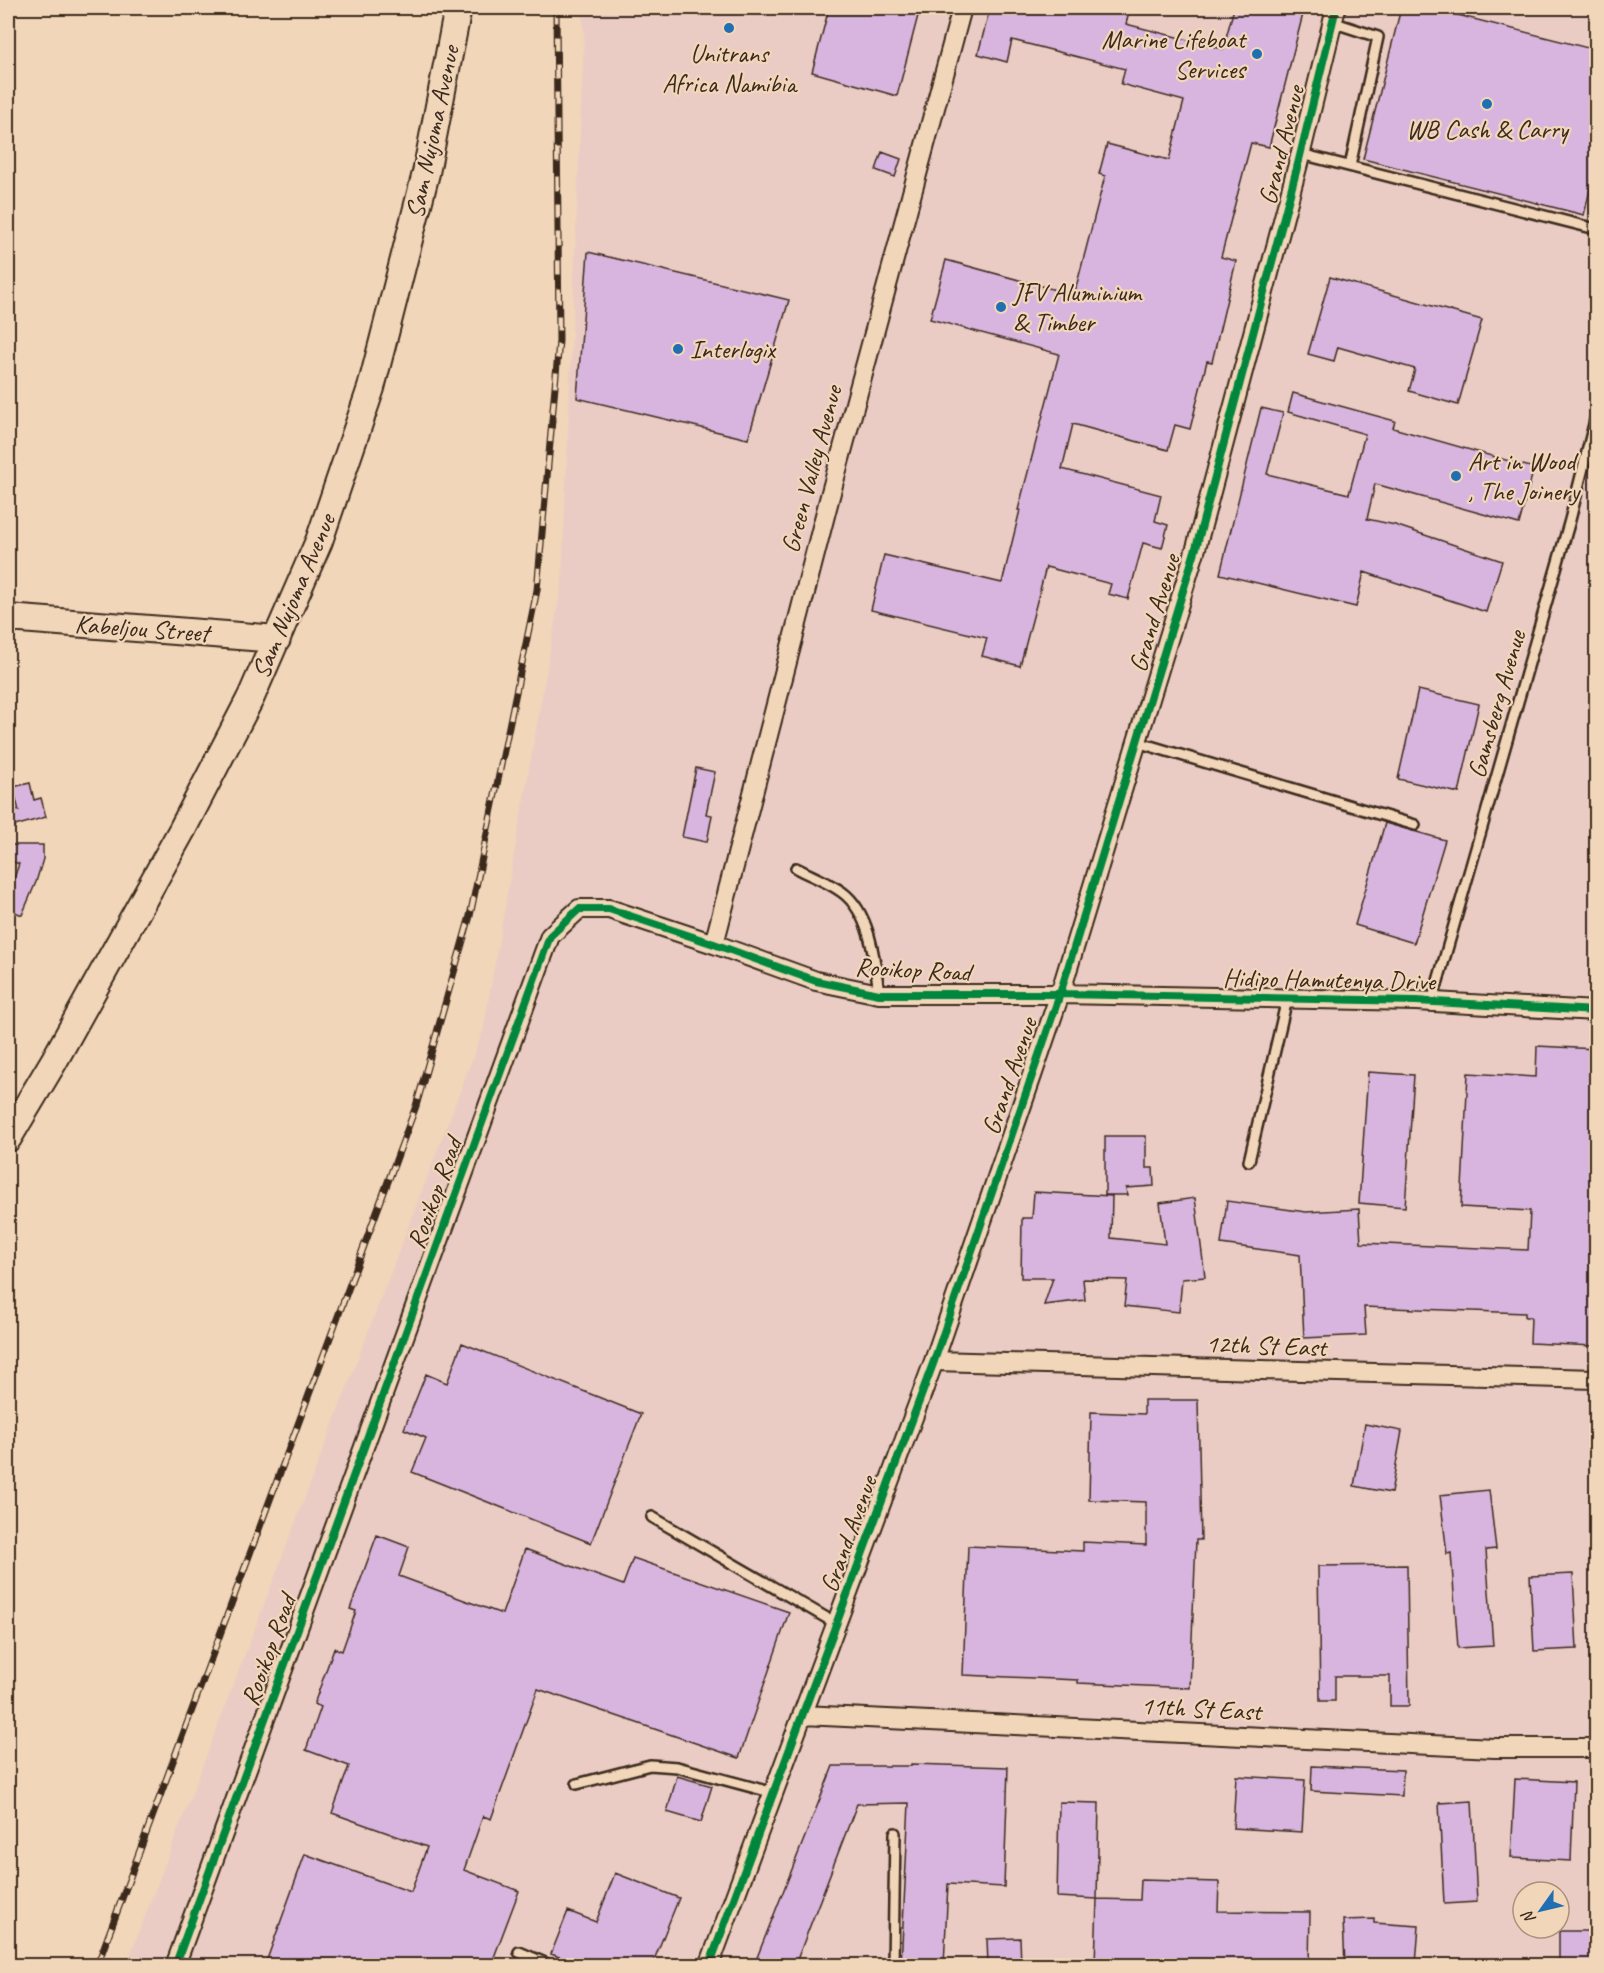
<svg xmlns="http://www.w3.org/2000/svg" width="1604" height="1973" font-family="Caveat,sans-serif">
	<rect width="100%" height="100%" fill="#f2d6b9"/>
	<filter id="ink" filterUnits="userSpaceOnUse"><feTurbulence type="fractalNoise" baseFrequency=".0167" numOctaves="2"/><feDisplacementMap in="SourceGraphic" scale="12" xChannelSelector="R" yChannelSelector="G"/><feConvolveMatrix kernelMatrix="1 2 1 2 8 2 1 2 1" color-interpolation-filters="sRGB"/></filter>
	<g filter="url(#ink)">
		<path fill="#eaccc4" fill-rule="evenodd" d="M582 8H1596V1965L126 1966 483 1031 562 582 584 34ZM1523 1892H1559V1928H1523Z"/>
		<path fill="#d8b5df" stroke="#3b2a1e" stroke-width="1.5" d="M829 8H920L897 96 812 72Z
			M990 8H1130L1126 24 1223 49 1234 8H1278L1303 14 1269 147 1251 143 1221 257 1236 261 1212 362 1207 361 1190 429 1175 425 1168 450 1073 424 1062 469 1161 495 1155 521 1168 525 1162 548 1143 543 1128 599 1108 594 1111 584 1046 567 1020 666 982 656 987 638 871 610 884 555 1002 583 1020 510H1018L1059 354 930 319 946 260 1074 295 1105 176 1099 174 1107 144 1169 160 1184 101 1121 84 1125 69 1012 40 1007 62 978 54Z
			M1401 8H1430L1596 50V165L1584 215 1363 159Z
			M882 152 901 159 895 177 876 170Z
			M588 252 789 300 748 439 577 398Z
			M1330 277 1482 320 1458 405 1409 391 1415 369 1338 347 1334 361 1308 354Z
			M1293 393 1395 421 1393 428 1534 468 1519 524 1375 484 1367 519 1395 525 1502 561 1486 612 1364 572 1356 607 1220 574 1261 408 1283 413 1267 474 1349 494 1365 434 1288 412Z
			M1418 690 1479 704 1459 793 1398 779Z
			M696 768 715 772 706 814 712 815 707 842 682 837Z
			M30 783 34 800 41 798 46 817 8 828V806L19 811 13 787Z
			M1385 823 1445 840 1414 943 1355 925Z
			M8 845H43V859L36 882 22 915 8 909V895L19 864 8 860Z
			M1537 1046 1596 1049V1283L1594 1346 1530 1343 1531 1317H1525V1313L1364 1307 1366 1335 1304 1338 1300 1255 1221 1244 1227 1201 1306 1212 1359 1209 1361 1243 1528 1250 1530 1211 1461 1207 1468 1073 1536 1077Z
			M1368 1072 1414 1075 1405 1207 1359 1203Z
			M1105 1136H1146V1168H1153L1154 1186 1126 1188 1127 1195H1105Z
			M1034 1192 1112 1196 1111 1238 1165 1244 1160 1203 1195 1198 1205 1277 1182 1279 1179 1312 1124 1306 1127 1280 1083 1279 1085 1300 1044 1305 1053 1278H1021L1022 1218H1032Z
			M462 1343 641 1414 591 1543 412 1472 426 1438 404 1429 426 1374 447 1383Z
			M1144 1400H1198L1201 1540H1196L1190 1688 1078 1683V1680L963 1675 968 1546 1083 1551V1542L1146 1545V1502L1089 1500 1091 1412 1144 1414Z
			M1365 1424 1402 1431 1391 1493 1354 1486Z
			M1489 1490 1496 1549 1486 1550 1493 1646 1458 1648 1451 1553 1447 1554 1440 1495Z
			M377 1535 409 1547 399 1576 502 1614 525 1549 623 1585 633 1558 789 1612 739 1758 538 1689 491 1819 483 1816 464 1870 519 1891 491 1965H265L305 1854 411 1892 427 1847 332 1813 349 1766 306 1750 321 1707 314 1704 334 1648 342 1651 356 1611 350 1609Z
			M1407 1565 1409 1706H1390V1676H1335V1701H1320L1318 1566Z
			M1573 1574 1577 1649 1534 1651 1530 1576Z
			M911 1764 1008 1767 1004 1887 948 1884 944 1965H901L909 1803 857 1804 795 1965H754L833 1766H911Z
			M1312 1766 1403 1770 1402 1796 1311 1791Z
			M677 1776 712 1786 701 1822 667 1812Z
			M1236 1776 1305 1780 1302 1832 1233 1828Z
			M1515 1779 1574 1782 1571 1861 1511 1858Z
			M1472 1801 1477 1902 1444 1904 1439 1803Z
			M1059 1802 1099 1803 1097 1899 1057 1897Z
			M615 1873 679 1898 652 1965H582L551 1954 568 1911 596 1922Z
			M1141 1880 1219 1882 1218 1911 1310 1912 1309 1965H1095L1097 1899 1140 1900Z
			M1374 1919V1923L1419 1926 1416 1964 1375 1962 1376 1965H1345L1343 1920Z
			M1559 1931H1596V1965H1559Z
			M1020 1938 1021 1965H988L987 1939Z"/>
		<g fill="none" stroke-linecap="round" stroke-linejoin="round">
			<defs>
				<path id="lane" d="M1332 22 1378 37 1350 166
					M1301 154 1596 229
					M1137 742 1415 825
					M796 868C811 876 828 882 842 892 871 913 875 962 879 994
					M1432 1002 1570 520 1596 416
					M1249 1161 1287 999
					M652 1517 837 1624
					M577 1784 650 1765 677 1767 774 1793
					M519 1952 552 1966
					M893 1966 895 1833"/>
				<path id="street" d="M714 944 830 496 962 8
					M934 1361 1596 1379
					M803 1715 1494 1748H1596
					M175 1966 550 936 579 909H609L714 944 816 981 879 994H1060L1416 1001 1596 1011
					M709 1966 934 1361 1060 994 1196 548 1298 164 1336 8"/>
				<path id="secondary" d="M8 618 277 639
					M8 1138 54 1061 182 830 251 697 319 541 371 388 426 173 458 8"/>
			</defs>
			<use href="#lane" stroke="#3b2a1e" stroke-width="14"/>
			<use href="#street" stroke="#3b2a1e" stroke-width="22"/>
			<use href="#secondary" stroke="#3b2a1e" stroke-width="30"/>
			<use href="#lane" stroke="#f2d6b9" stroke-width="9"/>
			<use href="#street" stroke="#f2d6b9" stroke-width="18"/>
			<use href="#secondary" stroke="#f2d6b9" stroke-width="26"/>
			<defs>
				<path id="rail" d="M97 1966 416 1106 470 916 537 590 559 341 556 8"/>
			</defs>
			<use href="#rail" stroke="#3b2a1e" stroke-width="7"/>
			<use href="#rail" stroke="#f2d6b9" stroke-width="4.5" stroke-dasharray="14" stroke-linecap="butt"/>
			<defs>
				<path id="cycleway" d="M175 1966 550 936 579 909H609L714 944 816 981 879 994H1060L1416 1001 1596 1011
					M709 1966 934 1361 1060 994 1196 548 1298 164 1336 8"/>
			</defs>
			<use href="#cycleway" stroke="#f2d6b9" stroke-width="11"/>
			<use href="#cycleway" stroke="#00873e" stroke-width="8"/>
		</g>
	</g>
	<g fill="#1f6fb2" stroke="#f2d6b9" stroke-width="2">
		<circle cx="729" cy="28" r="6"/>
		<circle cx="1257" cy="54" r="6"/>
		<circle cx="1487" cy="104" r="6"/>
		<circle cx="1001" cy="307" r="6"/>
		<circle cx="678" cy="349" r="6"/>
		<circle cx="1456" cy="476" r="6"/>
	</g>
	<g text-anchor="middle" stroke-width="4.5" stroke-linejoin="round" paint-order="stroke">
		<g font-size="26" fill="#3b2a1e" stroke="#f2d6b9" text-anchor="start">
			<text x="1245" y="48" text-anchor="end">Marine Lifeboat<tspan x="1245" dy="30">Services</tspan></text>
			<text x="729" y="62" text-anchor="middle">Unitrans<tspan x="729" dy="30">Africa Namibia</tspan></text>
			<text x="1487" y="138" text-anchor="middle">WB Cash &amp; Carry</text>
			<text x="1013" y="301">JFV Aluminium<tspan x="1013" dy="30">&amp; Timber</tspan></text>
			<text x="690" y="358">Interlogix</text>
			<text x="1468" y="470">Art in Wood<tspan x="1468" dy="30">, The Joinery</tspan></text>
		</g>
		<g font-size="26" fill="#3b2a1e" stroke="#f2d6b9">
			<text transform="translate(432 132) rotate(-78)" y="9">Sam Nujoma Avenue</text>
			<text transform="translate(1281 145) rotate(-76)" y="9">Grand Avenue</text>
			<text transform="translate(811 469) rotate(-75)" y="9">Green Valley Avenue</text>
			<text transform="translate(293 596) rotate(-67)" y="9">Sam Nujoma Avenue</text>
			<text transform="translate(1154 613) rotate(-73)" y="9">Grand Avenue</text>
			<text transform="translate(142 628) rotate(4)" y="9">Kabeljou Street</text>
			<text transform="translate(1496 704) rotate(-74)" y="9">Gamsberg Avenue</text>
			<text transform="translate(913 969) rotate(3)" y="9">Rooikop Road</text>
			<text transform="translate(1329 979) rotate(1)" y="9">Hidipo Hamutenya Drive</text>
			<text transform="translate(1009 1076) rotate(-71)" y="9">Grand Avenue</text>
			<text transform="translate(434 1193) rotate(-70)" y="9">Rooikop Road</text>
			<text transform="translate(1266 1345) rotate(2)" y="9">12th St East</text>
			<text transform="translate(848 1534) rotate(-70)" y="9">Grand Avenue</text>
			<text transform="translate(268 1650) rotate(-70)" y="9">Rooikop Road</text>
			<text transform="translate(1201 1708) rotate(3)" y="9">11th St East</text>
		</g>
	</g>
	<rect width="1604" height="1973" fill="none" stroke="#f2d6b9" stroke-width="30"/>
	<rect x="15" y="15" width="1574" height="1943" fill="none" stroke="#3b2a1e" stroke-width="2" filter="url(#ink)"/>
	<g transform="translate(1541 1910) rotate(236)"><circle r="28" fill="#f2d6b9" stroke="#a9917b" stroke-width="1.5"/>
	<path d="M0-4.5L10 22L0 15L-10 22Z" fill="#1f6fb2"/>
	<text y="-9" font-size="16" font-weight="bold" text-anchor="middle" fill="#3b2a1e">N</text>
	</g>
</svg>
